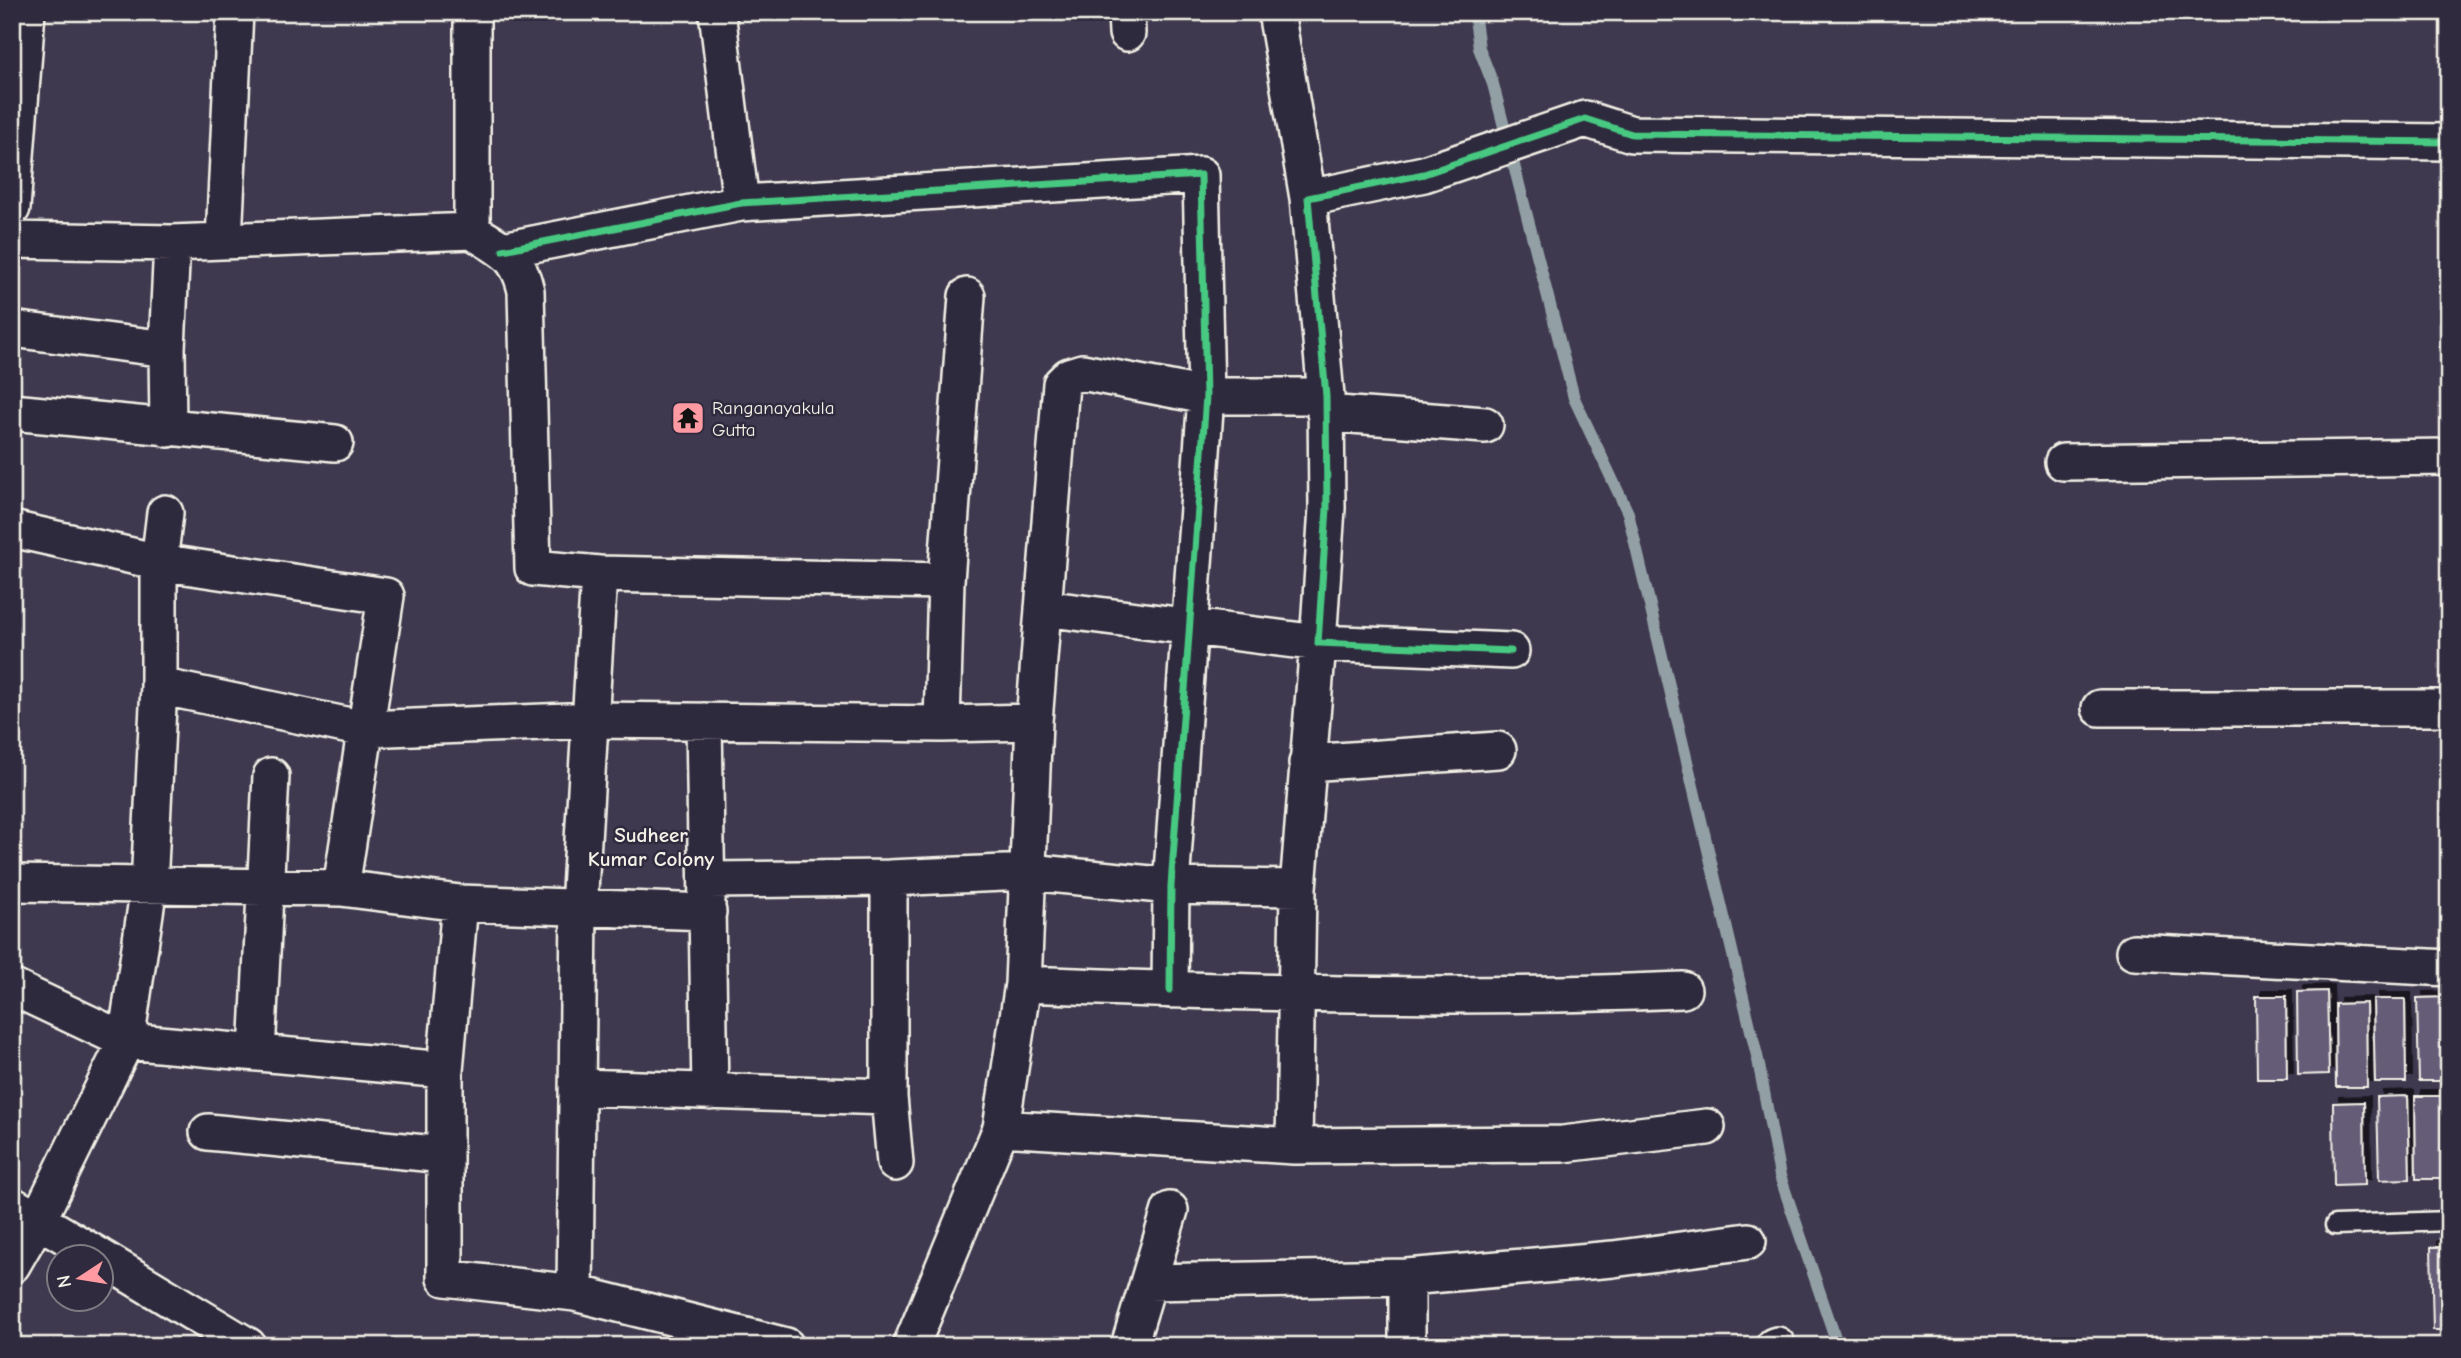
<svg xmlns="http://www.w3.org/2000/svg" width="2461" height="1358" font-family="'Comic Neue',sans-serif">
	<defs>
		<filter id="shadow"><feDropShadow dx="6" dy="-6" stdDeviation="0" flood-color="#0009"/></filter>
	</defs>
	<rect width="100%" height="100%" fill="#3f394f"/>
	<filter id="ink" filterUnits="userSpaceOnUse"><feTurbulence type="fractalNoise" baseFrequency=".0143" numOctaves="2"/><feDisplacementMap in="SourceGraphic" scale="14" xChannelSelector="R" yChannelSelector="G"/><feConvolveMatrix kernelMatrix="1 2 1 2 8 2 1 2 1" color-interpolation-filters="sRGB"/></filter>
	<g filter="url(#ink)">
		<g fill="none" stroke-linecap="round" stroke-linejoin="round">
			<path stroke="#92a0a5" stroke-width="12" d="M1474 12 1479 48 1493 84 1574 398 1628 513 1758 1060 1780 1176 1838 1346"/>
		</g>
		<path fill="#655b78" stroke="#f4f1e8" stroke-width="2" filter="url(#shadow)" d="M2327 991 2329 1074 2298 1075 2297 992Z
			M2256 996H2286L2287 1079H2257Z
			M2449 997V1081H2419L2417 998Z
			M2373 999H2405L2406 1082H2375Z
			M2366 1003 2367 1087H2336L2335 1004Z
			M2408 1096 2410 1179 2379 1180 2377 1097Z
			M2415 1096H2446L2447 1179H2416Z
			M2364 1102 2365 1185 2334 1186 2333 1103Z
			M2431 1247H2449V1330H2433Z"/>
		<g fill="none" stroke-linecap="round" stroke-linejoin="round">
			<defs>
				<path id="lane" d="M2335 1225 2449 1221"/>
				<path id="street" d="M472 12V231
					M717 12 741 203
					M1126 12 1127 33
					M1276 12 1308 198
					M12 208 27 12
					M224 239 235 12
					M12 240 172 243 472 231C503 250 518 255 526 291L533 568 599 574
					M503 250 741 203 1201 175 1206 396 1171 886 1170 990
					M12 329 167 349
					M12 412 335 443
					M1325 413 1485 425
					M168 429 167 349 172 243
					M2063 462 2449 457
					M12 529 159 562 386 596 341 888
					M1043 608 1318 643 1298 888 1294 1146
					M1511 651 1318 643 1327 508 1326 396 1308 198 1424 174 1585 119 1632 134 2449 142
					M159 686 364 729 593 720 942 724 1034 722
					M2100 708H2449
					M704 721 710 1092
					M942 724 946 581 967 296
					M1307 763 1498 750
					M709 880 889 878 1029 872 1171 886 1298 888
					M12 883 341 888 460 903 708 912
					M460 903 445 1070V1278L575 1293 786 1346
					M2134 952 2449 968
					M1023 984C1243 993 1463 1000 1683 990
					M12 987 126 1041 445 1070
					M257 1053 271 776
					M579 1087 889 1097V878
					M889 1097 895 1163
					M1001 1128 1294 1146 1563 1144 1707 1127
					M208 1132 445 1155
					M12 1205 38 1220 12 1265
					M99 1256 38 1220 126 1041 149 886 159 686V562L165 513
					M102 1258 248 1346
					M1407 1277 1613 1259 1748 1241
					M1149 1282 1407 1277V1346
					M575 1293 579 907 599 574 946 581
					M911 1346 1001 1128 1023 984 1034 722 1061 384 1069 376 1082 372 1206 396H1326
					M1129 1346 1170 1210
					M1774 1346 1777 1345"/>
			</defs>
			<use href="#lane" stroke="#f4f1e8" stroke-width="23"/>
			<use href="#street" stroke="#f4f1e8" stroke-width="40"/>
			<use href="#lane" stroke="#2f2a3d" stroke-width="18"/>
			<use href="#street" stroke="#2f2a3d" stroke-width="35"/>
			<defs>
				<path id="cycleway" d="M503 250 741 203 1201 175 1206 396 1171 886 1170 990
					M1511 651 1318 643 1327 508 1326 396 1308 198 1424 174 1585 119 1632 134 2449 142"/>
			</defs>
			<use href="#cycleway" stroke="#2f2a3d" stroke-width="11"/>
			<use href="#cycleway" stroke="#46c982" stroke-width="7"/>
		</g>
	</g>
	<defs>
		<symbol id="temple-square" viewBox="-11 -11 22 22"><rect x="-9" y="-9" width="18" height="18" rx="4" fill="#ff9aa2" stroke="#2f2a3d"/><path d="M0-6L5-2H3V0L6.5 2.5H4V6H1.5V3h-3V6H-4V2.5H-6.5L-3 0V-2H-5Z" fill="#111"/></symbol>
	</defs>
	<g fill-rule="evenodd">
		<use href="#temple-square" x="669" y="399" width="38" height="38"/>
	</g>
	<g text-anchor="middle" stroke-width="5" stroke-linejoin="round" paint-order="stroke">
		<g font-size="19" fill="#f4f1e8" stroke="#2f2a3d" text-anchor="start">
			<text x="712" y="414">Ranganayakula<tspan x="712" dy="22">Gutta</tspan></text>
		</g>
		<g font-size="21" font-weight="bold" fill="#f4f1e8" stroke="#2f2a3d">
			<text x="651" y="842">Sudheer<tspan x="651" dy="24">Kumar Colony</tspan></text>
		</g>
	</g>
	<rect width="2461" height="1358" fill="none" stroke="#2f2a3d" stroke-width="42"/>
	<rect x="21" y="21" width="2419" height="1316" fill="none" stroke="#f4f1e8" stroke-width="2.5" filter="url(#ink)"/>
	<g transform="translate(80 1278) rotate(258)"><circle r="33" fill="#2f2a3d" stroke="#7e7a81" stroke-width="2"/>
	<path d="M0-5L12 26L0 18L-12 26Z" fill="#ff9aa2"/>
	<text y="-10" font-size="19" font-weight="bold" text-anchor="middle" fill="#f4f1e8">N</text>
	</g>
</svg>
